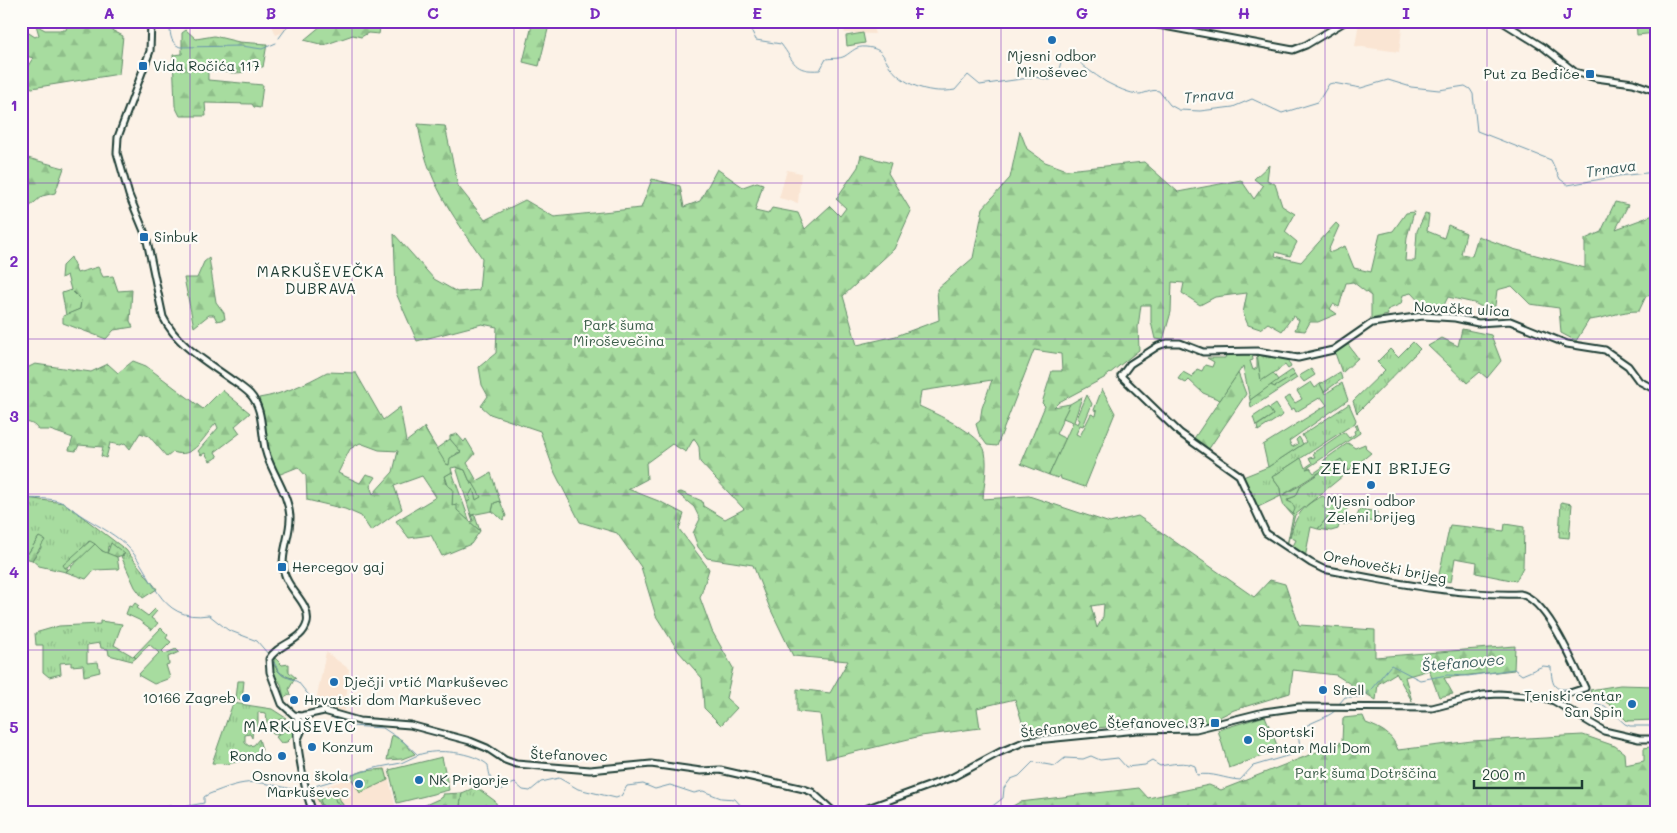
<svg xmlns="http://www.w3.org/2000/svg" width="1677" height="833" font-family="Mali,sans-serif">
	<defs>
		<pattern id="grass-tufts" width="24" height="20" patternUnits="userSpaceOnUse" patternTransform="scale(1.25)"><rect width="24" height="20" fill="#a7dc9f"/><path d="M3 7l-1-3M5 7V3M7 7l1-3M15 17l-1-3M17 17v-4M19 17l1-3" fill="none" stroke="#8fbe8a"/></pattern>
		<pattern id="forest-firs" width="22" height="20" patternUnits="userSpaceOnUse" patternTransform="scale(1.25)"><rect width="22" height="20" fill="#a7dc9f"/><path d="M5 1l3.5 6h-7zM16 11l3.5 6h-7z" fill="#8fbe8a"/></pattern>
		<pattern id="cemetery-stones" width="16" height="16" patternUnits="userSpaceOnUse" patternTransform="scale(1.25)"><rect width="16" height="16" fill="#a7dc9f"/><path d="M2 7V4a2 2 0 0 1 4 0v3zM10 15v-3a2 2 0 0 1 4 0v3z" fill="#8fbe8a"/></pattern>
		<pattern id="park-crowns" width="20" height="18" patternUnits="userSpaceOnUse" patternTransform="scale(1.25)"><rect width="20" height="18" fill="#a7dc9f"/><path d="M2 6a3 3 0 1 1 6 0M12 15a3 3 0 1 1 6 0" fill="none" stroke="#8fbe8a"/></pattern>
	</defs>
	<rect width="100%" height="100%" fill="#fcf2e7"/>
	<filter id="ink" filterUnits="userSpaceOnUse"><feTurbulence type="fractalNoise" baseFrequency=".02" numOctaves="2"/><feDisplacementMap in="SourceGraphic" scale="10" xChannelSelector="R" yChannelSelector="G"/><feConvolveMatrix kernelMatrix="1 2 1 2 8 2 1 2 1" color-interpolation-filters="sRGB"/></filter>
	<g filter="url(#ink)">
		<path fill="#fae5d3" d="M270 21H290L284 32 276 35Z
			M842 21H871L875 34 845 33 844 30H841Z
			M1362 21H1403L1399 52 1355 46 1359 22Z
			M787 170 801 173 798 203 779 198Z
			M326 652 349 669 345 712 324 707 317 696Z
			M386 767 397 812H320L310 791Z"/>
		<path fill="url(#grass-tufts)" stroke="#638c6a" d="M71 290 81 300 80 309 66 315 62 293Z
			M1413 342 1420 349 1357 413 1353 401 1385 370 1377 362 1390 349 1398 357Z
			M1347 343 1358 358 1342 373 1335 353Z
			M1256 353 1287 359 1291 367 1288 369 1285 365 1261 382Z
			M1292 370 1295 375 1275 387 1270 385Z
			M1340 372 1342 379 1324 392 1320 384Z
			M1276 404 1283 415 1258 431 1257 426 1273 415 1269 409Z
			M1349 404 1356 420 1355 423 1272 477 1280 488 1281 496 1256 508 1243 477 1268 467 1306 442 1302 435Z
			M424 427 436 449 450 439 462 452 457 453 450 465 446 464 438 454Z
			M1341 459 1349 471 1295 515 1287 545 1293 516 1286 508 1293 514 1288 499 1296 496 1301 485Z
			M456 467 465 470 471 484 473 483 482 497 476 500 473 489 471 500 467 502Z
			M452 472 470 522 473 521 471 515 475 516 480 531 452 506V497L445 476Z
			M1323 496 1336 507 1318 529 1311 527 1305 558 1289 547 1288 544 1293 546 1296 540 1290 537C1295 517 1303 504 1323 496Z
			M26 498 64 503 84 518 126 550 157 589 143 598 135 587 121 556 124 555 108 546 107 554 89 541 65 568H68L66 572 39 566 32 560 41 548 39 537 25 558H21V500Z
			M500 501 506 516 503 520 492 511 494 503Z
			M1561 502 1572 504 1569 538 1559 537Z
			M100 621 122 624 114 645 136 658 132 661 109 655 108 649 101 648 100 643 87 645V663L98 662 100 672 84 676 83 665 71 666V662L60 663 61 674 49 677 43 672V645H36L35 633 59 626 100 624Z
			M274 657 282 665 289 664V672L296 678 292 679 294 680 289 689 291 694 284 698 281 684 273 674 271 662C278 668 279 678 292 678 281 675 273 669 274 657Z
			M233 703 272 709 286 718 267 723 266 713 258 712V726L254 728V724H245V728H253L252 738 250 734 245 735V743L249 746 254 745 259 739 262 750 259 753 261 756 228 764 212 763Z
			M283 721 278 726 285 725 286 728 278 735 273 734 267 727Z
			M291 726 293 736 287 742 281 743 276 737Z
			M385 769 388 780 360 793 350 776 363 771Z
			M476 787 495 801 500 812H459L462 793Z"/>
		<path fill="url(#forest-firs)" stroke="#638c6a" fill-rule="evenodd" d="M94 21 123 36 119 74 32 88 21 82V77L33 58 23 55 21 57V28L35 37 39 35 36 25 45 30H66L68 22Z
			M353 21H381L379 34 368 33 361 37 353 35 324 45 304 40 322 25H349Z
			M533 21H550L539 66 523 62Z
			M1636 21H1656V33L1637 35Z
			M186 30 196 39 214 36 239 42 267 44 263 67 246 66 244 72C232 75 220 70 208 71V80L263 85 260 108 254 107 252 104 205 103 206 116H180L175 106 173 55 182 54V33Z
			M418 124 445 126 458 186 485 220 525 200 554 217 641 208 652 179 680 186 684 207 700 201 717 169 743 187 757 182 763 184 755 211 768 214 772 208 798 213 805 229 830 206 840 216 846 208 836 199 858 167 861 155 891 163 888 173 911 211 894 249 843 296 857 345 896 336 939 320 937 289 973 258 983 208 1010 178 1020 131 1027 149 1045 162 1067 170 1144 162 1178 192 1241 180 1254 199 1263 186 1254 179 1269 165 1267 180 1275 184 1282 206 1295 214 1285 232 1297 242 1290 256 1276 252 1275 256 1301 262 1336 223 1339 226 1328 251 1332 252 1345 246 1354 268 1371 272 1380 234 1393 231 1406 213 1414 212 1407 237 1405 261H1415L1417 231 1425 214 1429 215 1427 231 1444 238 1448 225 1466 233 1461 254 1472 256 1478 236 1513 249 1585 268V239L1601 232 1615 202 1628 205 1616 229 1656 214V295L1646 296 1639 311C1619 311 1608 318 1589 320L1576 341 1561 333 1559 308 1530 304 1512 286 1497 290 1494 313 1474 303 1448 297 1443 307 1426 309 1411 293 1403 295 1401 304 1387 310 1388 315 1371 319V296L1353 282 1346 283 1339 307 1333 304 1330 309 1337 314 1318 322H1310L1305 331 1295 330 1299 320 1293 316 1282 331 1268 323 1260 329 1248 325 1243 313 1247 293 1215 297 1200 305 1182 293 1184 283 1172 282 1171 312 1163 340 1155 339 1151 322V305H1141L1138 327 1139 350 1104 378 1059 402 1054 407 1070 404 1056 434 1066 439 1049 475 1021 464 1045 406 1042 403 1052 371H1062L1061 354 1034 350 997 446 987 445 979 434 976 424 980 421 982 408 992 380 921 391 919 406C934 413 982 434 985 452 988 466 984 484 983 499L1029 496 1110 523 1138 516 1254 597 1270 580 1285 584 1299 625 1375 630V657L1515 646 1514 670 1444 678 1453 694 1439 697 1429 670 1405 677 1412 701 1396 673 1378 684 1376 700 1336 675 1293 670 1290 693 1234 710 1207 723 1170 727 1127 725 1026 735 1015 699 977 708 980 728 921 736 826 759 820 714 797 712V689L830 693 848 661 793 656 769 606 753 565 707 558 698 547 693 533 700 519 694 507 677 493 681 492 702 501 703 506 725 519 744 509 700 462 699 447 694 438 686 452 672 444 646 463 647 479 628 489 661 502 684 514 679 529 709 569 700 598 712 631 733 668 726 698 737 708 721 725 704 708 702 678 679 652 656 616 641 567 617 533 580 522 555 473 540 431 490 414 481 406 488 396 482 385 479 367 496 353 497 327 482 324 417 341 396 293 394 234 434 279 457 292 479 290 482 258C450 211 427 182 418 124ZM1104 604 1103 617 1097 628 1091 606Z
			M24 157 64 168 55 193 42 196 21 214V160Z
			M71 257 77 273 98 267 103 277 113 276 118 291 132 290 130 321 133 327 114 330 106 339 63 323V316L80 309 81 300 71 290 67 275 61 278 62 266Z
			M209 258 216 302 224 313 225 319 217 321 214 315H209L194 327 184 278H197L204 262Z
			M1462 329 1491 335 1501 361 1487 378 1480 372 1467 383 1428 346 1442 338 1458 346Z
			M133 361 146 366 203 409 222 390 250 413 235 426 240 433 215 452 218 457 210 461 205 453 201 455 198 451 218 428 216 423C204 436 194 460 173 452L167 457 149 436 140 433 130 449 125 443 120 445 110 443 106 458 101 456 103 447 79 445 76 451 69 450 73 438 50 430H38C35 424 29 422 23 422L21 426V371L35 364 91 372 108 364 118 373Z
			M327 372 356 373 383 420 400 407 406 442 424 428 446 464 449 465 450 458 461 452 450 439V436L457 434 464 442 466 439 475 454 467 463 477 481 491 473 500 501 494 503 492 511 471 515 467 502 471 500 469 496 473 489 476 500 481 497 473 483 471 484 465 470 456 467 451 468 452 472 445 476 447 485 453 489 452 506 457 505V510L480 531 471 544 442 556 431 535 409 538 396 521 436 497 422 476 394 486 402 509 371 531 361 516 345 509 307 500 306 476 298 467 278 475 269 451 259 398C284 394 305 384 327 372ZM360 443 379 450 398 451 393 472 373 494 370 486 376 477 366 474 360 483 338 473 350 449Z
			M1238 373 1246 394 1208 450 1193 440Z
			M1295 375 1297 378 1251 408 1250 400 1270 385 1275 387Z
			M1301 485 1296 496 1288 499 1287 501 1292 503 1295 509 1293 514 1284 506 1281 496Z
			M1342 499 1350 504 1343 516 1356 519 1352 523 1339 525 1338 529 1331 531 1318 529Z
			M1505 524 1524 527 1523 567 1516 581 1476 573 1477 562 1455 558 1451 582 1438 579 1450 525 1504 531Z
			M39 537 45 540 32 560 25 558Z
			M90 541 95 544 85 556 65 568 63 565Z
			M111 543 125 554 117 557 107 554Z
			M1363 716 1366 723C1382 729 1392 734 1398 750L1472 741 1583 735 1615 746 1624 753 1625 765 1644 761V748L1656 746V812H1002L1020 802 1139 788 1148 798 1209 785 1221 790 1342 742 1343 718Z
			M203 806 202 812H160L167 808 177 810Z"/>
		<path fill="url(#cemetery-stones)" stroke="#638c6a" d="M462 793 459 812H410L443 797V794Z"/>
		<path fill="url(#park-crowns)" stroke="#638c6a" d="M1360 509 1377 512 1375 522 1356 519Z
			M238 681H244L242 700 236 699Z
			M392 735 402 740 415 754 402 759 387 760Z
			M334 789 347 812H324L317 798Z"/>
		<path fill="#a7dc9f" stroke="#638c6a" d="M863 33 865 43 847 46 846 36Z
			M1252 354 1253 360 1250 361 1253 370 1257 368V354L1261 381 1273 373 1278 380 1250 400 1243 366 1220 400 1203 393 1189 380 1186 383 1178 379 1183 372 1192 377 1197 369 1202 371 1205 365 1212 367 1214 362 1207 358H1225L1226 355Z
			M1311 369 1315 375 1304 382 1299 376Z
			M1311 382 1315 388 1320 384 1325 394 1342 383 1348 400 1289 441 1292 447 1298 444 1296 440 1299 437 1303 444 1268 467 1263 445 1327 405 1321 397 1296 412 1294 408 1291 410 1284 399 1290 396 1295 403 1302 399 1297 391Z
			M1102 389 1115 413 1085 487 1061 479 1060 475 1058 478 1049 475 1073 422 1063 418 1070 404 1082 397 1074 422 1078 424 1080 420 1077 418 1087 395 1092 404 1083 426 1080 425 1076 434 1080 436 1091 414 1096 416 1097 411 1094 410Z
			M1268 407 1273 415 1256 426 1253 417Z
			M1357 424 1360 433 1306 469 1310 468 1314 473 1323 467 1324 460 1348 443 1355 448 1365 444 1366 449 1371 453 1349 471 1341 459 1281 496 1280 488 1272 477 1301 458 1305 468 1312 463 1309 458 1315 457 1313 453 1344 432 1349 438 1355 434 1354 431 1357 429 1355 425Z
			M95 544 102 551 117 557 119 569 94 570 86 579 66 572Z
			M135 603 139 606 137 608 148 616 155 609 157 611 151 618 158 623 152 630 139 620 126 614 129 606 132 607Z
			M161 628 168 635 166 638 171 642 162 651 165 654 176 649 179 652 168 657 169 664 166 665 170 678 154 684 138 675 159 653 149 644 136 658 134 656Z
			M1620 685 1656 686V720L1627 721 1612 706 1591 693 1590 690Z
			M1265 716 1279 750 1229 768 1218 730Z
			M442 757 449 790 397 803 389 770Z
			M330 792 333 793 336 802H338L342 809 339 812H326V806L323 807 320 800Z"/>
		<g fill="none" stroke-linecap="round" stroke-linejoin="round">
			<path stroke="#6c98ad" stroke-width="1" d="M170 21C170 31 169 43 180 47L242 46 262 49 276 43
				M747 21 756 40 781 44C795 62 793 72 820 70L826 59C832 58 840 59 845 56 853 51 856 46 866 47 885 49 882 57 891 68 906 87 932 94 955 90L968 75 980 85 1035 77 1050 80 1058 73 1061 62C1076 52 1076 61 1087 69 1093 73 1100 78 1106 82 1116 87 1129 94 1140 94 1147 93 1152 89 1159 91L1170 105 1179 110 1200 111 1233 107 1252 99 1282 113 1318 102 1329 84 1333 83 1361 88 1388 80 1411 87 1439 90 1465 86 1470 89 1473 94 1477 131 1551 160 1560 179 1568 185 1618 176 1656 172
				M279 38 290 23 309 26 319 21
				M21 498C34 499 51 497 63 503 69 505 73 510 79 514 94 524 112 532 126 545 155 573 156 623 209 615L228 630 257 641 269 655
				M271 658 281 674 298 682 320 709
				M1582 691 1589 701 1605 706 1625 724 1630 726H1656
				M1339 704 1345 697H1360L1368 693 1391 665 1420 680 1447 675 1468 676 1514 669 1522 675 1543 666 1551 667C1552 694 1558 689 1580 688
				M325 714 350 726 383 728 404 742 418 755C437 748 473 752 488 765 489 773 492 791 503 789 507 788 510 784 515 783L523 790 530 791 541 782 559 778 578 789 616 798 621 796 627 786 643 784 655 789 670 785 694 793 703 791 721 798 735 799 742 807 751 812
				M308 788 375 768 401 763 418 755
				M156 812 170 805 178 808 204 803V797L207 795C251 777 255 781 301 791L304 789
				M939 812 946 810 951 812
				M978 812 990 808 1003 798 1004 788 1011 779 1019 776 1033 762 1055 766 1065 758 1083 759 1091 756 1100 760 1118 758 1126 767 1145 765 1152 761 1160 766C1171 764 1185 761 1195 766L1197 775C1213 772 1224 779 1240 780L1253 766 1297 753 1300 748 1298 732C1309 721 1325 720 1336 710"/>
			<defs>
				<path id="secondary" d="M151 21 150 51 118 137 117 153 129 195 146 236 163 317C177 345 204 360 229 378 236 383 244 388 250 394 265 410 260 436 267 456 274 476 288 494 290 516 291 534 280 554 284 572 288 591 311 603 307 623 302 642 278 643 269 659L270 672 282 704 294 715 301 716 324 711 359 721 410 725 470 741 487 748 505 760 516 764 590 770 651 764 701 771 720 770 804 789 812 792 834 812
					M1137 21 1293 50 1306 45 1346 21
					M1429 21H1445
					M1501 21 1543 47 1575 72 1596 78 1633 83 1656 91
					M1554 701 1561 696 1585 688C1574 665 1547 599 1520 594 1453 596 1388 581 1323 569L1311 563 1266 533 1239 475 1180 433 1121 376 1130 364 1158 346 1167 343H1180L1203 352 1257 351 1298 358 1333 350 1372 323 1423 316 1455 318 1478 323 1510 321 1567 344 1605 350 1628 366 1639 381 1656 390
					M298 716C293 734 305 793 313 812
					M298 739 304 725V715
					M857 812 953 777 1000 752 1026 741 1137 730 1196 729 1264 712 1299 707 1432 708 1483 695 1499 694 1542 697 1554 701 1604 731 1639 739H1656"/>
			</defs>
			<use href="#secondary" stroke="#1f3d34" stroke-width="9"/>
			<use href="#secondary" stroke="#fdfcf7" stroke-width="5"/>
		</g>
	</g>
	<path fill="none" stroke="#7b2cbf" stroke-width="1" stroke-opacity="0.55" d="M190 21V812M352 21V812M514 21V812M676 21V812M838 21V812M1001 21V812M1163 21V812M1325 21V812M1487 21V812M21 183H1656M21 339H1656M21 494H1656M21 650H1656"/>
	<g fill="#1f6fb2" stroke="#fdfcf7" stroke-width="2">
		<circle cx="1052" cy="40" r="5"/>
		<rect x="138" y="61" width="10" height="10" rx="2.5"/>
		<rect x="1585" y="69" width="10" height="10" rx="2.5"/>
		<rect x="139" y="232" width="10" height="10" rx="2.5"/>
		<circle cx="1371" cy="485" r="5"/>
		<rect x="277" y="562" width="10" height="10" rx="2.5"/>
		<circle cx="334" cy="682" r="5"/>
		<circle cx="1323" cy="690" r="5"/>
		<circle cx="246" cy="698" r="5"/>
		<circle cx="294" cy="700" r="5"/>
		<circle cx="1632" cy="704" r="5"/>
		<rect x="1210" y="718" width="10" height="10" rx="2.5"/>
		<circle cx="1248" cy="740" r="5"/>
		<circle cx="312" cy="747" r="5"/>
		<circle cx="282" cy="756" r="5"/>
		<circle cx="419" cy="780" r="5"/>
		<circle cx="359" cy="784" r="5"/>
	</g>
	<g text-anchor="middle" stroke-width="4.5" stroke-linejoin="round" paint-order="stroke">
		<g font-size="14" fill="#1f3d34" stroke="#fdfcf7" text-anchor="start">
			<text x="1052" y="61" text-anchor="middle">Mjesni odbor<tspan x="1052" dy="16">Miroševec</tspan></text>
			<text x="153" y="71">Vida Ročića 117</text>
			<text x="1580" y="79" text-anchor="end">Put za Beđiće</text>
			<text x="154" y="242">Sinbuk</text>
			<text x="1371" y="506" text-anchor="middle">Mjesni odbor<tspan x="1371" dy="16">Zeleni brijeg</tspan></text>
			<text x="292" y="572">Hercegov gaj</text>
			<text x="344" y="687">Dječji vrtić Markuševec</text>
			<text x="1333" y="695">Shell</text>
			<text x="1622" y="701" text-anchor="end">Teniski centar<tspan x="1622" dy="16">San Spin</tspan></text>
			<text x="236" y="703" text-anchor="end">10166 Zagreb</text>
			<text x="304" y="705">Hrvatski dom Markuševec</text>
			<text x="1205" y="728" text-anchor="end">Štefanovec 37</text>
			<text x="1258" y="737">Sportski<tspan x="1258" dy="16">centar Mali Dom</tspan></text>
			<text x="322" y="752">Konzum</text>
			<text x="272" y="761" text-anchor="end">Rondo</text>
			<text x="349" y="781" text-anchor="end">Osnovna škola<tspan x="349" dy="16">Markuševec</tspan></text>
			<text x="429" y="785">NK Prigorje</text>
		</g>
		<g font-size="14" fill="#1f3d34" stroke="#fdfcf7">
			<text transform="translate(1462 309) rotate(3)" y="5">Novačka ulica</text>
			<text transform="translate(1385 567) rotate(11)" y="5">Orehovečki brijeg</text>
			<text transform="translate(1059 728) rotate(-7)" y="5">Štefanovec</text>
			<text transform="translate(569 755) rotate(2)" y="5">Štefanovec</text>
		</g>
		<g font-size="14" fill="#3a5d49" stroke="#fdfcf7">
			<text x="619" y="330">Park šuma<tspan x="619" dy="16">Miroševečina</tspan></text>
			<text x="1366" y="778">Park šuma Dotrščina</text>
		</g>
		<g font-size="15" font-style="italic" fill="#395b5c" stroke="#fdfcf7">
			<text transform="translate(1209 96) rotate(-5)" y="5">Trnava</text>
			<text transform="translate(1611 169) rotate(-8)" y="5">Trnava</text>
			<text transform="translate(1463 663) rotate(-5)" y="5">Štefanovec</text>
		</g>
		<g font-size="15" letter-spacing="1" fill="#1f3d34" stroke="#fdfcf7">
			<text x="321" y="277">MARKUŠEVEČKA<tspan x="321" dy="17">DUBRAVA</tspan></text>
		</g>
		<g font-size="16" letter-spacing="1" fill="#1f3d34" stroke="#fdfcf7">
			<text x="1386" y="474">ZELENI BRIJEG</text>
			<text x="300" y="732">MARKUŠEVEC</text>
		</g>
	</g>
	<rect width="1677" height="833" fill="none" stroke="#fdfcf7" stroke-width="55"/>
	<path d="M1474 780v8h108v-8" fill="none" stroke="#1f3d34" stroke-width="2.5"/>
	<text x="1482" y="780" font-size="15" fill="#1f3d34" stroke="#fdfcf7" stroke-width="4" paint-order="stroke">200 m</text>
	<rect x="28" y="28" width="1622" height="778" fill="none" stroke="#7b2cbf" stroke-width="2"/>
	<g font-size="16" text-anchor="middle" font-weight="bold" fill="#7b2cbf">
		<text x="109" y="19">A</text>
		<text x="271" y="19">B</text>
		<text x="433" y="19">C</text>
		<text x="595" y="19">D</text>
		<text x="757" y="19">E</text>
		<text x="920" y="19">F</text>
		<text x="1082" y="19">G</text>
		<text x="1244" y="19">H</text>
		<text x="1406" y="19">I</text>
		<text x="1568" y="19">J</text>
		<text x="14" y="111">1</text>
		<text x="14" y="267">2</text>
		<text x="14" y="422">3</text>
		<text x="14" y="578">4</text>
		<text x="14" y="733">5</text>
	</g>
</svg>
